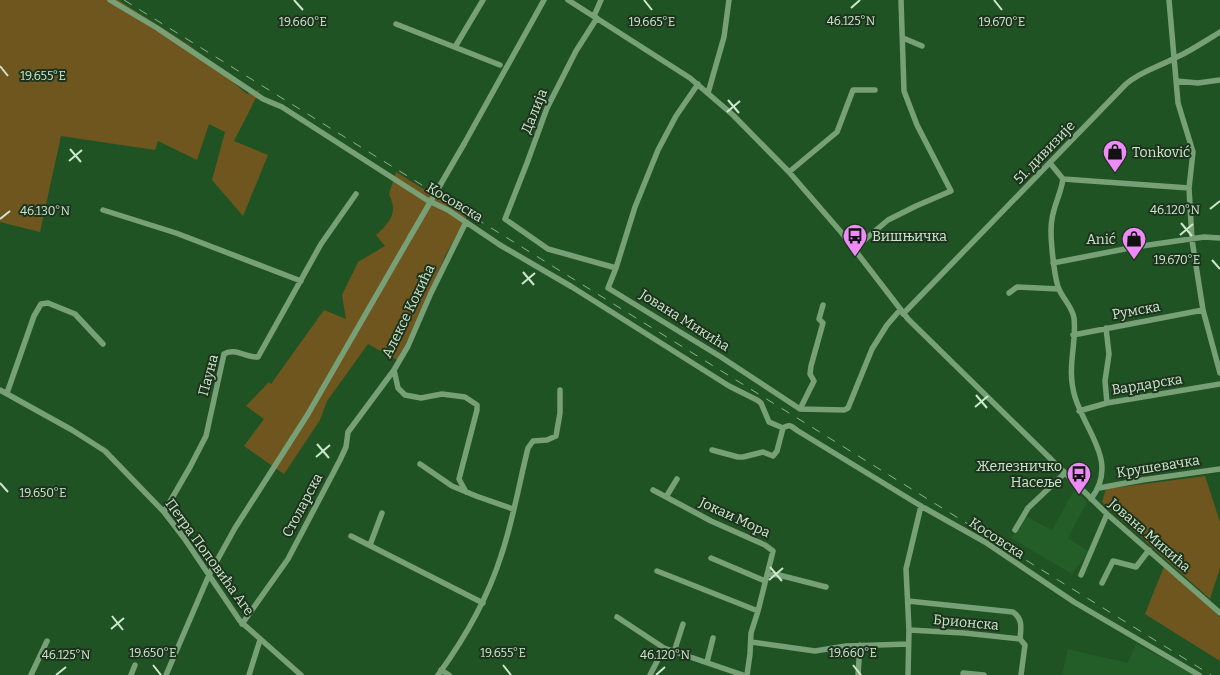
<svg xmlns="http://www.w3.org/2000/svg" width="1220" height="675" font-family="Bitter,serif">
	<rect width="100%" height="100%" fill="#205323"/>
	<path fill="#235d27" d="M1074 490 1087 502 1068 538 1089 552 1072 574 1011 538 1025 516 1052 530Z
		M1136 644 1194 675H1062L1068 649 1128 663Z"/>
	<path fill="#6f561e" d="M0 0H118L189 45 247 94 260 90 234 141 268 155 243 216 212 180 225 132 209 124 197 160 158 141 155 150 61 136 40 232 0 222Z
		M396 172 467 216 445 256 419 318 397 360 368 344 327 401 320 420 284 474 244 446 264 419 246 406 269 382 271 384 324 310 346 319 342 295 358 262 385 246 376 235C391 221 398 213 389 194Z
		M1205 476 1220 522V568L1210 599 1102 502 1106 489Z
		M1165 564 1220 617V661L1145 614Z"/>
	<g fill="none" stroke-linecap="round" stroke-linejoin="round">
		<path stroke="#77a077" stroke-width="5.5" d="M110 0 157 28 263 99 282 107 427 200 448 210 500 245 572 287 729 386 757 400 761 403 769 422 783 428
			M568 0 690 78 733 115 789 172 841 232 908 319 1107 514 1220 613
			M1169 0 1178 103 1193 152 1189 188 1192 240 1203 310 1220 373
			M594 16 601 0
			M597 18 576 51 547 108 527 163 505 219 548 249 616 268
			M396 24 500 65
			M903 38 922 46
			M455 47 483 0
			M1176 81 1198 83 1220 80
			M698 84 676 116 658 150 635 207 616 268 608 288 721 357 800 409 844 410 848 408 872 349 887 325 900 310
			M708 93 724 37 729 0
			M464 144 544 0
			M1050 163 1063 179C1061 193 1054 205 1052 219 1049 233 1054 273 1058 287 1062 298 1072 306 1074 318 1077 345 1066 367 1075 397 1086 433 1119 462 1091 499
			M789 172 837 132 853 90H875
			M1063 179 1189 188
			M103 210 176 233 301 281
			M855 248 888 220 916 206 951 191 917 125 904 91 901 0
			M1053 263 1135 247 1204 237 1220 238
			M1009 293 1017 287 1059 289
			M903 314 1126 84C1141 71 1158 67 1175 58 1191 51 1205 41 1220 32
			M1106 328 1109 354 1105 381 1107 403
			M1073 335 1203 310
			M394 370 398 388 405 395 421 398 442 394 465 397 477 405V410L459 479 466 492
			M0 390 72 430 105 451 164 512 184 538 240 621 301 675
			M7 393 34 316 41 304 48 303 75 314 103 344
			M800 409 814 381 810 374 811 366 823 323 819 319 823 305
			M1079 411 1107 403 1220 384
			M712 450 738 457H743L763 452 773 456 777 451 783 428C790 423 792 427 798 431L921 506 985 542 1074 602 1199 675
			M420 464 452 486 476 496 513 509
			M1099 488 1142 480 1220 469
			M653 490 711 521 765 545 773 551 758 611 751 633 750 654 747 675
			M666 497 677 479
			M164 512 190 467 206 436 224 354C234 347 247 358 258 357L321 244 356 194
			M1015 530 1028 508 1065 473
			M351 536 483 603
			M370 545 382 513
			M711 558 765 581
			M657 571 758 611
			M767 574 779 575 826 587
			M1081 575 1107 514
			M1102 583 1113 561 1136 567 1149 550
			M908 601 1013 612C1023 619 1021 628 1020 639
			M617 617 664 648 743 675
			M242 624 288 559 340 460 346 447 348 432 394 370 408 346 431 293 466 222
			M909 630 964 633 1020 639
			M1020 639 1025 645 1021 675
			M751 642 815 651 846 646 908 644
			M674 652 683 624
			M707 662 713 638
			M441 670 449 675
			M963 673 984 675
			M31 675 47 641
			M131 675 135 665
			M166 675 209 575 235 528 308 414 410 237
			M249 675 260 640
			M438 675C465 638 487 600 501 556 513 521 519 484 528 448L533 441 547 440 556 436 560 413V390
			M650 675 664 648
			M858 675 860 645
			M908 675 909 630 906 569 921 506"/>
		<path stroke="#8eb18f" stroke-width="1" stroke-dasharray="9 9" stroke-linecap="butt" d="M124 0 1211 675"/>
		<path stroke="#77a077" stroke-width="5.5" d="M410 237 464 144"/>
	</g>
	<path fill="none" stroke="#cce7cc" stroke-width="2" d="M294 0 303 10M644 0 652 10M994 0 1002 10M851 8 860 0M0 66 8 76M728 100 739 113M727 112 740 101M70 149 81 162M69 161 82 150M1210 209 1220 201M0 219 10 211M1181 223 1192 236M1180 235 1193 224M1212 260 1220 269M523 272 534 285M522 284 535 273M976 395 987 408M975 407 988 396M317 444 329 458M316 457 330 445M0 483 8 492M770 567 782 581M769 580 783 568M112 616 123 630M111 629 124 618M153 665 161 675M503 665 511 675M853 665 861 675M56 675 66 667M656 675 665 667"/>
	<defs>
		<symbol id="shop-pin" viewBox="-11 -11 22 30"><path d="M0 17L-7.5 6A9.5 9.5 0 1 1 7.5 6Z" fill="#ef8bf7" stroke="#1d331d"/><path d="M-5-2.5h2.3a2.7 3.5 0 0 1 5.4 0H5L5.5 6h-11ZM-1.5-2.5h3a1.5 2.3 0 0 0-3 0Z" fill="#111"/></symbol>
		<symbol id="bus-pin" viewBox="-11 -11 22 30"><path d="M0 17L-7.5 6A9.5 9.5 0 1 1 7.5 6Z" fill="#ef8bf7" stroke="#1d331d"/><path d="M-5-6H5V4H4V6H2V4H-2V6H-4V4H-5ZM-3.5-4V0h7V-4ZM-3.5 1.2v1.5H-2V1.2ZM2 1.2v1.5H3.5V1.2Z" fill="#111"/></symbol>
	</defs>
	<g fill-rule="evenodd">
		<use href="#shop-pin" x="1101" y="138" width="28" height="38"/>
		<use href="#bus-pin" x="841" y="222" width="28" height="38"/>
		<use href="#shop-pin" x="1120" y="225" width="28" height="38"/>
		<use href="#bus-pin" x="1065" y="460" width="28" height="38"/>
	</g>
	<g text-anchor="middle" stroke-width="4" stroke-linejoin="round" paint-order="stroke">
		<g font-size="14" fill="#cce7cc" stroke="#1d331d">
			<text transform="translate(534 111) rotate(-68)" y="5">Далија</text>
			<text transform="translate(1044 152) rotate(-46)" y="5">51. дивизије</text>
			<text transform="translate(455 202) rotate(31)" y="5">Косовска</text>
			<text transform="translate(1136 310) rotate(-10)" y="5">Румска</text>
			<text transform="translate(408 311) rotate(-64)" y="5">Алексе Кокића</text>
			<text transform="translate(685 320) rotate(32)" y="5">Јована Микића</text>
			<text transform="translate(208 375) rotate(-75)" y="5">Пауна</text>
			<text transform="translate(1147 384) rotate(-9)" y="5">Вардарска</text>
			<text transform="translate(1158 466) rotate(-9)" y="5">Крушевачка</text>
			<text transform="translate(302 505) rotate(-62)" y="5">Столарска</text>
			<text transform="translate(735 517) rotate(25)" y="5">Јокаи Мора</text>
			<text transform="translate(1150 535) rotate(41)" y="5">Јована Микића</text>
			<text transform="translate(997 538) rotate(33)" y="5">Косовска</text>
			<text transform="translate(210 557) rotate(54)" y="5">Петра Поповића Аге</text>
			<text transform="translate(966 622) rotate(5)" y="5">Брионска</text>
		</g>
		<g font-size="14" fill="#cce7cc" stroke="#1d331d" text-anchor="start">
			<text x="1132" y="157">Tonković</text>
			<text x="872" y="241">Вишњичка</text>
			<text x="1116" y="244" text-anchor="end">Anić</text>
			<text x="1062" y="471" text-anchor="end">Железничко<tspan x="1062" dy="16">Насеље</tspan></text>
		</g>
	</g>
	<g font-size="12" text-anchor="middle" fill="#cce7cc" stroke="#1d331d" stroke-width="4" stroke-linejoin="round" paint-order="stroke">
		<text x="851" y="25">46.125°N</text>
		<text x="303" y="26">19.660°E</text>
		<text x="652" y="26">19.665°E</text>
		<text x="1002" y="26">19.670°E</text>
		<text x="43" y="80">19.655°E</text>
		<text x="1175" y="214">46.120°N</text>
		<text x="45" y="215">46.130°N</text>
		<text x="1177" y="264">19.670°E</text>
		<text x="43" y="497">19.650°E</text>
		<text x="153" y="657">19.650°E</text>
		<text x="503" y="657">19.655°E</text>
		<text x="853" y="657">19.660°E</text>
		<text x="66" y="659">46.125°N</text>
		<text x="665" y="659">46.120°N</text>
	</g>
</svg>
